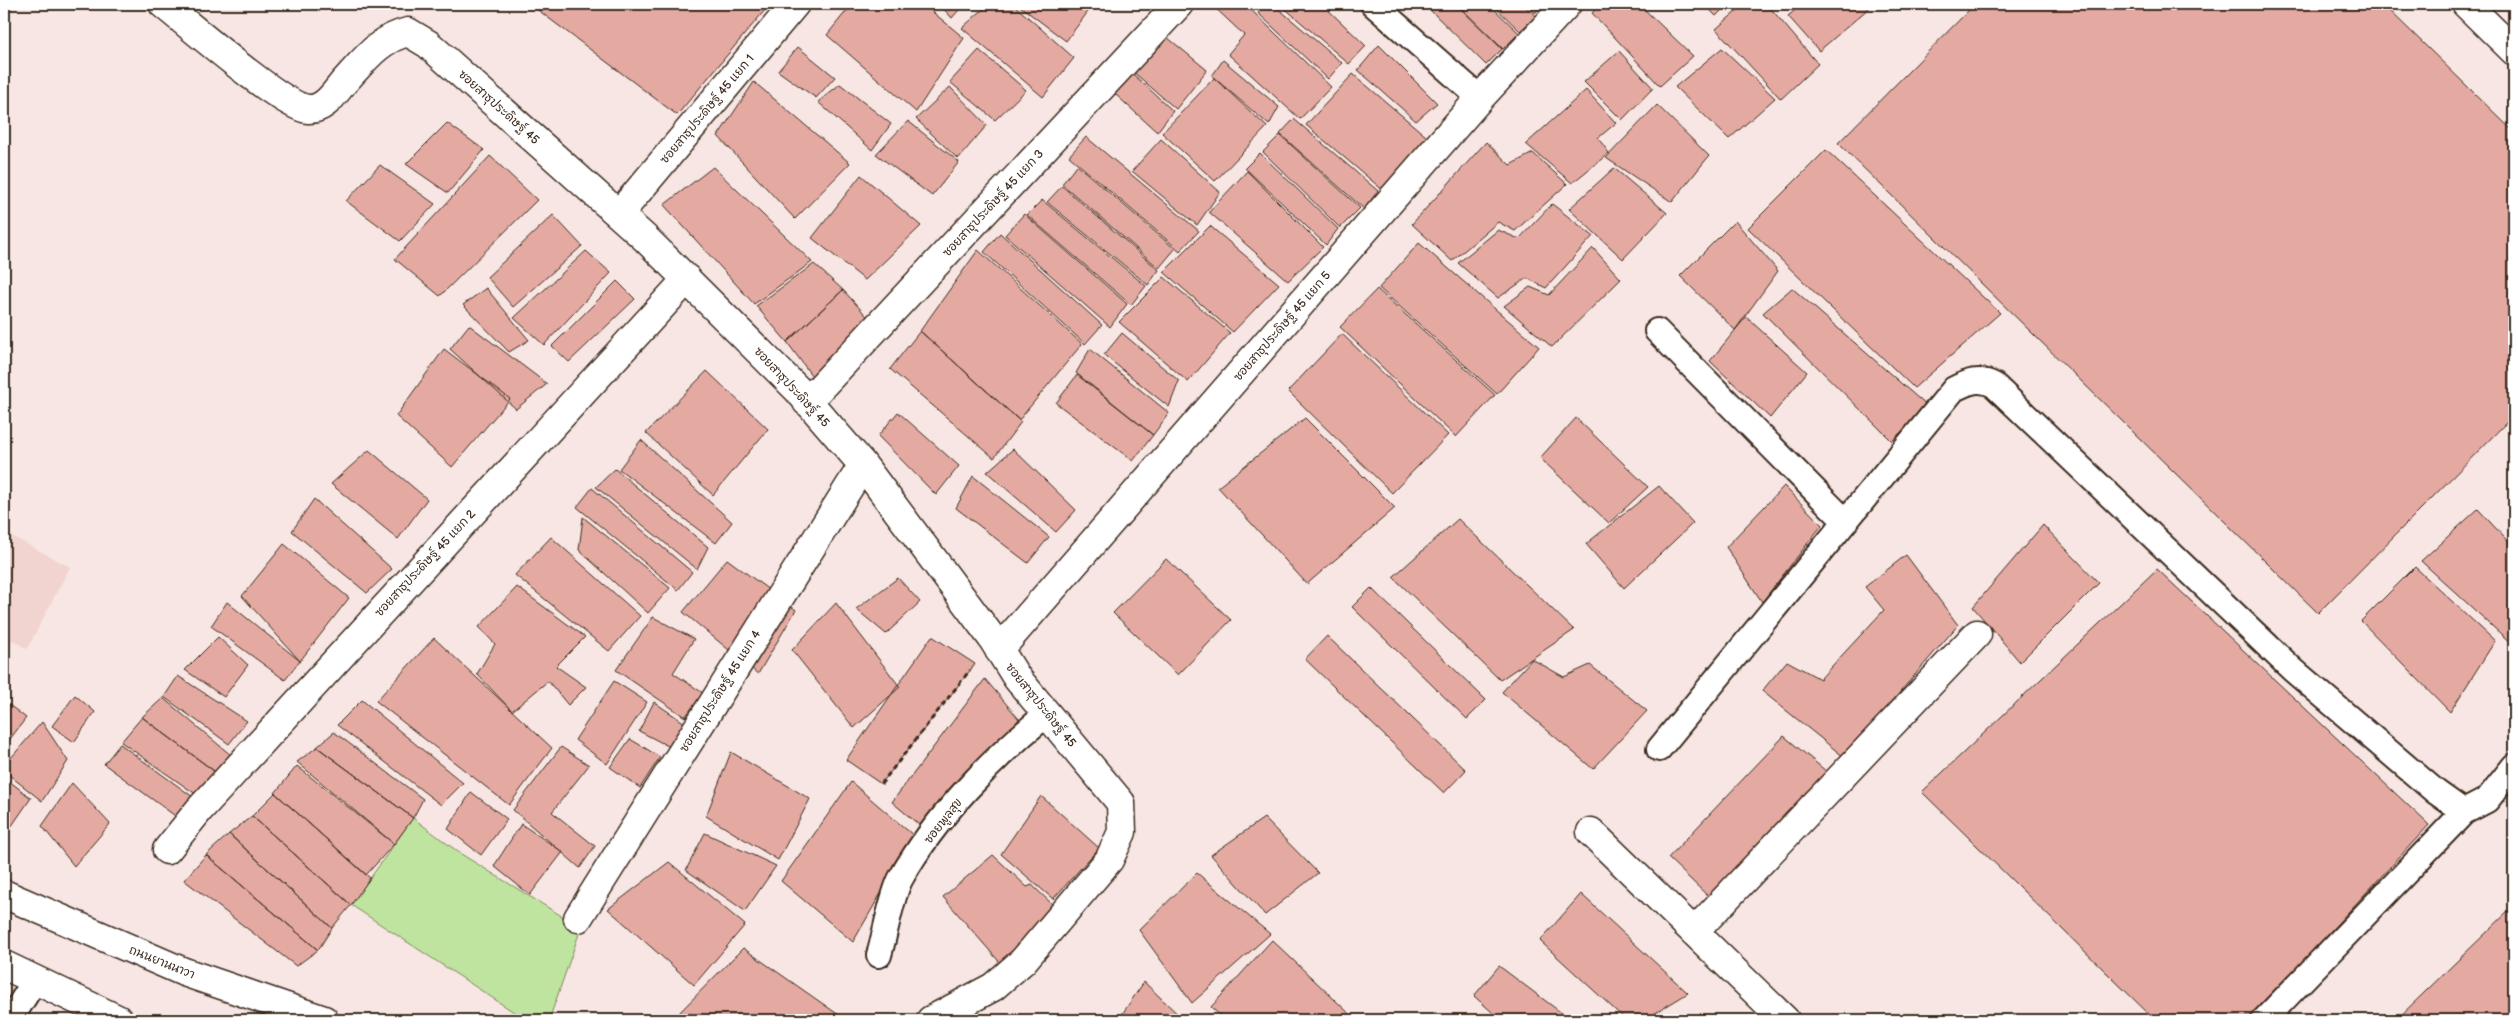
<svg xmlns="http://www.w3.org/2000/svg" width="2518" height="1024" font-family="'Balsamiq Sans','Playpen Sans Thai',sans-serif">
	<rect width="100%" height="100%" fill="#f7e6e3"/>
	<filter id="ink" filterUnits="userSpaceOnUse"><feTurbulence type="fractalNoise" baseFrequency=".02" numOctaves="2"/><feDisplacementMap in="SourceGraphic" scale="10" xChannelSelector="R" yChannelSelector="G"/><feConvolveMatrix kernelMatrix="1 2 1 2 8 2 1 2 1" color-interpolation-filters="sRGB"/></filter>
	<g filter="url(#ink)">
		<path fill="#f1d4cf" d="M4 532 70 567 27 649 13 640 4 652Z"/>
		<path fill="#bfe49f" stroke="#7d875e" d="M413 818 461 854 581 928 549 1020H526L351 905Z"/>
		<path fill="#e4aaa1" stroke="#3b2a1e" d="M530 4H770L677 115Z
			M852 4H923L964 38 916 112 827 35Z
			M939 4H964L952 18Z
			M989 4H1013L1074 58 1043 97 962 28Z
			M1017 4H1091L1093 5 1066 41Z
			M1211 4H1245L1331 87 1300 119 1228 54 1244 35Z
			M1265 4H1273L1342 63 1328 79 1258 13Z
			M1280 4H1322L1366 46 1349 64Z
			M1424 4H1456L1502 49 1486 65Z
			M1457 4H1489L1519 33 1503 49Z
			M1492 4H1523L1536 16 1520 31Z
			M1526 4H1544L1535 13Z
			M1601 4H1648L1644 9 1693 56 1660 86 1592 13Z
			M1704 4H1728L1716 16Z
			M1745 4H1767L1818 64 1781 99 1716 29Z
			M1802 4H1865L1869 8 1819 51 1788 16Z
			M1975 4H2383L2514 132V415L2318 613 1838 143Z
			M1162 33 1207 70 1176 109 1130 69Z
			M1379 45 1437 103 1416 121 1358 70Z
			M798 47 835 77 816 98 778 71Z
			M1722 48 1775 98 1729 139 1675 87Z
			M979 50 1026 90 995 120 950 82Z
			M1619 51 1653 88 1622 120 1584 82Z
			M1223 60 1279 107 1269 125 1212 76Z
			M1133 74 1173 111 1157 132 1115 94Z
			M1353 74 1427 137 1384 191 1306 125Z
			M1214 78 1267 127 1215 181 1162 133Z
			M754 82 850 163 795 219 718 136Z
			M840 84 891 124 872 150 818 102Z
			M950 87 987 125 958 159 916 119Z
			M1586 90 1616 123 1598 138 1609 153 1572 183 1526 144Z
			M1657 105 1709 156 1672 202 1606 158Z
			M1294 119 1378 191 1364 209 1280 134Z
			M908 121 959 162 932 196 876 154Z
			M447 123 484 150 448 193 406 164Z
			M1280 135 1360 208 1340 228 1263 152Z
			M1086 137 1199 231 1180 251 1069 156Z
			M1161 139 1220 192 1197 225 1132 171Z
			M1486 142 1510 165 1533 153 1567 184 1515 231 1498 222 1452 261 1412 224Z
			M1826 150 2000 313 1914 388 1748 228Z
			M1260 153 1338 229 1326 245 1245 168Z
			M490 156 537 200 440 296 395 259Z
			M380 165 435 204 400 241 346 201Z
			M1077 165 1175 249 1159 268 1062 184Z
			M713 167 812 262 754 304 664 205Z
			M1614 168 1667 213 1623 259 1569 209Z
			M1247 171 1323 247 1288 281 1209 212Z
			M861 175 921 226 865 280 812 238Z
			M1062 186 1159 270 1148 285 1047 202Z
			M1042 200 1146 286 1131 305 1027 215Z
			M1552 204 1593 236 1546 288 1527 278 1498 298 1458 263 1498 230 1519 239Z
			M1024 214 1127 304 1110 327 1005 235Z
			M553 215 582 246 513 307 487 277Z
			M1735 221 1778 271 1735 330 1680 276Z
			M1210 226 1279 284 1233 332 1164 272Z
			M1000 233 1102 325 1085 344 984 252Z
			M1419 243 1539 347 1497 394 1379 288Z
			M1593 248 1621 279 1552 347 1504 306 1530 287 1549 295Z
			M978 250 1082 344 1019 420 920 331Z
			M586 251 611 273 544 345 514 318Z
			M814 264 843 290 787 342 756 306Z
			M1164 277 1230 333 1188 382 1119 322Z
			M617 281 635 299 569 362 552 346Z
			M486 288 529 340 509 352 463 305Z
			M1792 288 1927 406 1892 441 1763 313Z
			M1377 289 1495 395 1456 437 1340 327Z
			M843 290 874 324 817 383 787 342Z
			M1746 317 1807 372 1770 418 1710 361Z
			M469 325 547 384 516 409 450 349Z
			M920 331 1021 422 994 458 890 369Z
			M1122 333 1179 381 1169 407 1104 355Z
			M1342 334 1448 435 1392 493 1288 391Z
			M444 349 510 399 452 467 396 416Z
			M1090 349 1169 413 1153 435 1076 373Z
			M707 371 768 429 713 495 646 433Z
			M1077 375 1153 435 1133 461 1056 403Z
			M898 412 959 466 936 495 878 436Z
			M1305 418 1395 508 1307 584 1218 487Z
			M1576 418 1648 487 1609 523 1540 458Z
			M641 440 732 522 716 543 619 469Z
			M1013 449 1076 510 1056 532 987 472Z
			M369 450 427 499 398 539 331 484Z
			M615 469 708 547 697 569 596 487Z
			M973 476 1049 537 1028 563 956 508Z
			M1659 486 1693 523 1624 588 1586 544Z
			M1784 486 1822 525 1762 602 1726 547Z
			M592 488 692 572 678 590 577 507Z
			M314 499 392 569 367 593 292 531Z
			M2478 509 2514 548V646L2421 561Z
			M583 517 670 588 648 613 579 550Z
			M1458 519 1574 630 1500 680 1393 577Z
			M2043 525 2099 583 2020 662 1973 607Z
			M551 537 640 616 609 651 515 575Z
			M284 544 349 598 300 661 242 596Z
			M1906 555 1958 625 1844 757 1762 691 1787 661 1820 679 1884 610 1865 587Z
			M727 559 796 610 758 674 683 612Z
			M1166 559 1231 620 1178 675 1113 613Z
			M2415 567 2495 641 2450 712 2361 621Z
			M2157 569 2429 825 2248 1020H2155L1922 792Z
			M898 578 920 602 886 634 856 609Z
			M517 587 585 637 556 666 586 687 568 705 548 681 512 711 477 674 495 644 479 627Z
			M1371 588 1486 700 1467 719 1352 607Z
			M227 602 300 661 285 680 211 626Z
			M836 603 900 687 854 728 792 650Z
			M653 617 694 639 673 673 703 693 685 717 616 670Z
			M932 636 975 664 881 784 846 760Z
			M1327 636 1466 770 1444 793 1305 659Z
			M218 637 248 665 224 697 185 670Z
			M434 638 552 748 509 805 376 701Z
			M1532 659 1564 677 1590 665 1647 711 1593 769 1502 692Z
			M178 676 247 721 229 744 164 697Z
			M985 679 1019 719 931 835 892 802Z
			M614 681 647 702 607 764 575 740Z
			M75 695 95 712 74 742 52 726Z
			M163 698 232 756 218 774 142 717Z
			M362 700 463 783 441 805 337 725Z
			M4 701 26 718 4 747Z
			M654 702 685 723 670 747 639 731Z
			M142 717 218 774 197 795 121 742Z
			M42 722 68 761 42 801 4 771V766Z
			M334 732 423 799 413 818 317 747Z
			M1784 736 1827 772 1711 899 1668 858Z
			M630 739 660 757 640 788 610 767Z
			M120 744 193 797 178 818 104 764Z
			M317 747 413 818 394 844 297 762Z
			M561 747 589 765 552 812 595 846 580 868 513 810Z
			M731 752 810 799 778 860 706 816Z
			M297 766 394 844 366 875 275 793Z
			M4 777 31 798 11 827 4 822Z
			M851 782 914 836 853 942 781 881Z
			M72 783 110 824 74 866 42 826Z
			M471 792 507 819 481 855 448 829Z
			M275 793 370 878 351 905 252 816Z
			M1041 796 1099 848 1053 899 1001 854Z
			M252 816 351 905 332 928 229 834Z
			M1264 818 1318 873 1265 915 1211 855Z
			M521 824 563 852 530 895 494 866Z
			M705 833 776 866 745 911 686 870Z
			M229 834 332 928 318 950 206 855Z
			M206 855 318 950 296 966 184 880Z
			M993 855 1027 887 1032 885 1053 905 1003 966 943 897Z
			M669 862 745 925 694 985 608 909Z
			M1197 873 1270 934 1192 1003 1139 930Z
			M1581 894 1688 993 1644 1020H1626L1540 941Z
			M2514 906V1020H2396Z
			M1272 940 1356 1020H1225L1211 1007Z
			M743 948 846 1020H672Z
			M1499 966 1571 1020H1501L1474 996Z
			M1144 982 1184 1020H1118Z"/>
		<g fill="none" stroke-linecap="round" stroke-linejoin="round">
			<defs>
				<path id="lane" d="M1373 4 1480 98
					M1657 331 1845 521
					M1659 749 1954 389C1968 382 1979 377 1994 385L2293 670 2436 792 2464 812 2487 800 2514 766
					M879 955C885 935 892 894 901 878 936 816 993 758 1047 714
					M10 1020 35 980
					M2264 1020 2464 812"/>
				<path id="street" d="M163 4C188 24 283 107 308 109 324 110 334 94 343 83 363 62 378 39 408 32L428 44 645 238 798 390 863 465 992 638 1017 678 1121 803 1122 832 1109 860 1023 961 993 987 931 1020
					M2466 4 2514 51
					M619 214 795 4
					M807 402 1179 4
					M999 650 1480 98 1567 4
					M1591 832 1785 1020
					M167 850 199 810 687 279
					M578 918 863 465
					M1694 932 1977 634"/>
				<path id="secondary" d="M4 894 184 972 324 1020
					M4 965 119 1020"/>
			</defs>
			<use href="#lane" stroke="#3b2a1e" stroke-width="28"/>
			<use href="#street" stroke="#3b2a1e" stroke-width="31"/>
			<use href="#secondary" stroke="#3b2a1e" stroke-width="31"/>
			<path stroke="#3b2a1e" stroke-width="3" stroke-dasharray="5 4" stroke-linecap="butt" d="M881 784 970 670"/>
			<use href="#lane" stroke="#fff" stroke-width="24"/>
			<use href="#street" stroke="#fff" stroke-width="28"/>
			<use href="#secondary" stroke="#fff" stroke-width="28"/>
		</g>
	</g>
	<g text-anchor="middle" stroke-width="5" stroke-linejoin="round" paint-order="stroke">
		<g font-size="12" fill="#3b2a1e" stroke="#fff">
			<text transform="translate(499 107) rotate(42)" y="4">ซอยสาธุประดิษฐ์ 45</text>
			<text transform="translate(707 109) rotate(-50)" y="4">ซอยสาธุประดิษฐ์ 45 แยก 1</text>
			<text transform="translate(993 203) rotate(-47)" y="4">ซอยสาธุประดิษฐ์ 45 แยก 3</text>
			<text transform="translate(1282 326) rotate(-49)" y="4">ซอยสาธุประดิษฐ์ 45 แยก 5</text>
			<text transform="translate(792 387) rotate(47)" y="4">ซอยสาธุประดิษฐ์ 45</text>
			<text transform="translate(425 563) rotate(-47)" y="4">ซอยสาธุประดิษฐ์ 45 แยก 2</text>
			<text transform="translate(720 691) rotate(-58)" y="4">ซอยสาธุประดิษฐ์ 45 แยก 4</text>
			<text transform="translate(1041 705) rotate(51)" y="4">ซอยสาธุประดิษฐ์ 45</text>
			<text transform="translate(943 821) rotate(-52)" y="4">ซอยพูลสุข</text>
			<text transform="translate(162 962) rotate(22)" y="4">ถนนยานนาวา</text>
		</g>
	</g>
	<rect width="2518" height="1024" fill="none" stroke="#fff" stroke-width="20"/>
	<rect x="10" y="10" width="2498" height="1004" fill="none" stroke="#3b2a1e" stroke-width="2" filter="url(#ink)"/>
</svg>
